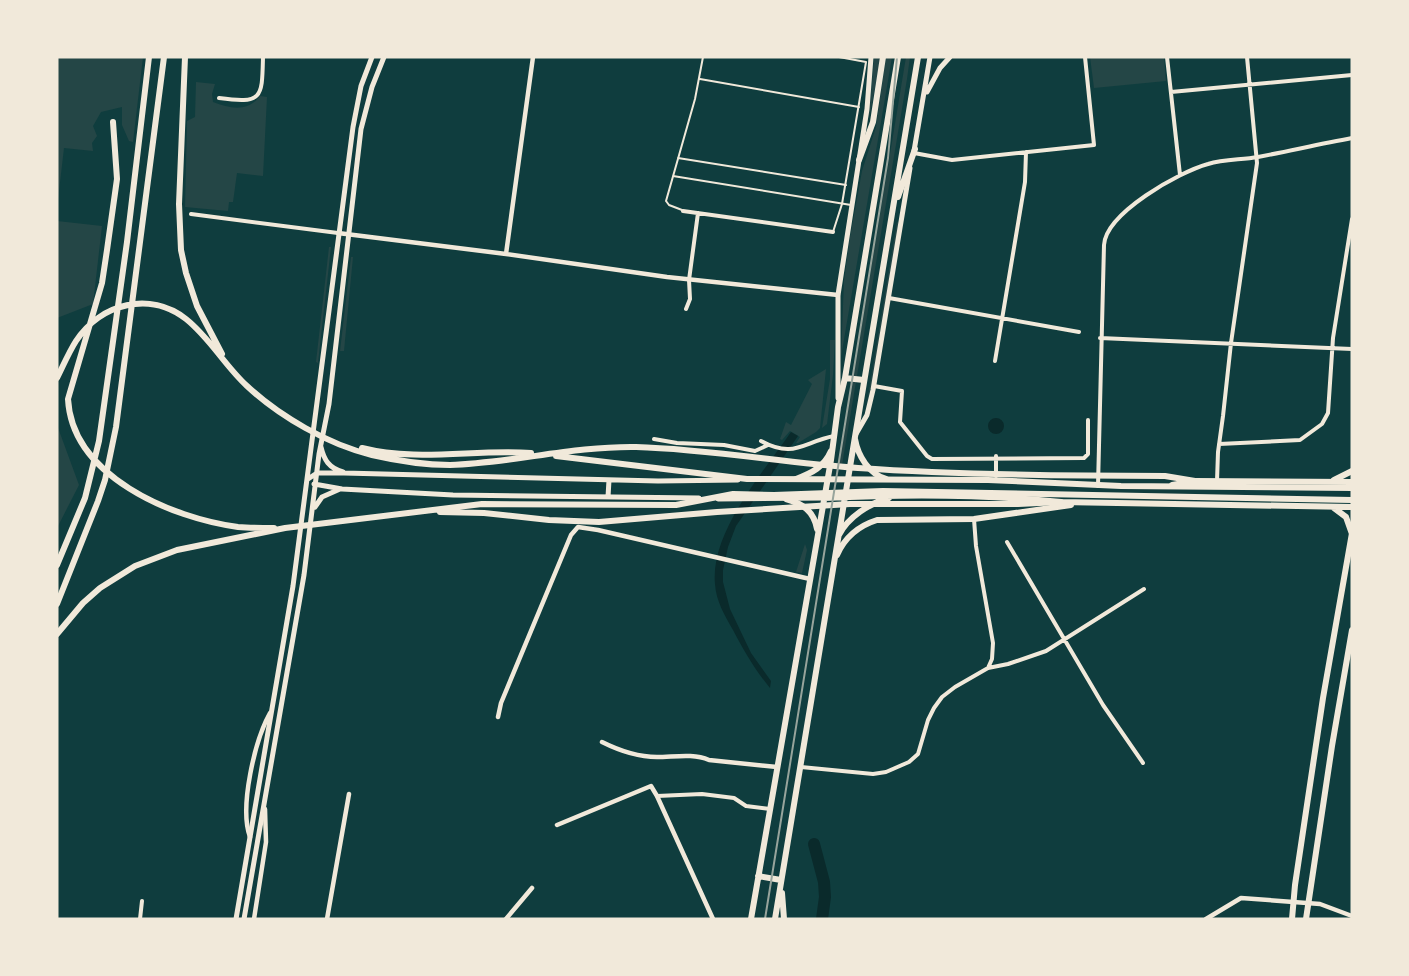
<svg xmlns="http://www.w3.org/2000/svg" width="1409" height="976" font-family="Quicksand,sans-serif">
	<rect width="100%" height="100%" fill="#0f3d3e"/>
	<path fill="#244646" d="M57 57H143L133 142 129 141 122 125V107L101 112 93 126 97 136 92 143 93 151 64 148 57 208Z
		M874 57H881L869 119Z
		M886 57H892L841 357 844 280 850 237 862 171 876 127Z
		M906 57H910L907 79 842 465 839 464Z
		M1090 57H1164L1166 81 1094 88Z
		M196 82 215 84 212 94 213 102C231 109 248 112 260 96L267 97 263 176 237 173 233 202H229L228 211 185 207 187 121 195 117Z
		M57 221 102 226 93 304 57 318Z
		M897 222 899 223 872 382 866 409Z
		M329 247H331L318 363 316 362Z
		M351 257H353L344 351H340Z
		M830 340H835L833 375 827 424 822 428 830 379Z
		M826 369 820 428 816 432 798 443H796L800 437 790 431 782 440 780 439 786 422 791 425 812 384 808 380Z
		M57 425 79 485 57 528Z
		M805 544 807 550 802 573 796 572Z"/>
	<path fill="#0a2a2b" d="M988 426a8 8 0 1 1 16 0a8 8 0 1 1-16 0Z
		M791 432 798 436 736 526 728 547 723 570V582L730 609 751 653 771 681 770 688C755 670 744 651 733 630 725 616 716 601 715 584 710 532 763 473 791 432Z"/>
	<g fill="none" stroke-linecap="round" stroke-linejoin="round">
		<path stroke="#0a2a2b" stroke-width="12" d="M814 844 824 882 825 897 822 919"/>
		<path stroke="#f1e9da" stroke-width="2" d="M700 79 859 107
			M678 158 846 185
			M673 176 851 205
			M682 210 669 205 666 201 695 99 703 57
			M833 232 842 204 866 62 839 57"/>
		<path stroke="#f1e9da" stroke-width="4" d="M1167 57 1180 175
			M1171 92 1352 75
			M219 98C263 104 262 98 263 57
			M914 153 952 160 1094 145 1085 57
			M683 211 833 232
			M191 214 338 233
			M889 298 1079 332
			M686 309 690 299 689 280 698 213
			M1100 338 1352 349
			M995 361 1025 182 1026 152
			M874 386 902 391 900 422 927 456 932 459 1084 458 1088 454V420
			M654 439 677 443 724 445 755 451 768 445
			M761 441C794 459 803 442 834 436
			M1219 444 1300 440 1322 424 1328 413 1333 338 1352 219
			M996 476V456
			M1217 481 1218 452 1223 416 1231 343 1257 163 1247 57
			M1098 486 1104 245C1106 213 1179 172 1208 164 1224 159 1241 160 1258 157 1289 151 1320 144 1352 138
			M974 519 976 546 993 643 992 659 988 668
			M1007 542 1103 705 1143 763
			M801 767 873 774 886 772 909 762 918 754 928 720 934 708 942 697 955 687 988 668 1008 664 1046 651 1144 589
			M657 796 702 794 734 798 746 806 770 809
			M140 919 142 901"/>
		<path stroke="#f1e9da" stroke-width="4.5" d="M338 233 506 254 667 277 838 295
			M506 254 533 57
			M498 717 501 703 571 535 578 527 598 530 810 579
			M602 742C620 751 637 757 657 757 674 757 693 753 709 760L777 767
			M557 825 651 786 657 796 713 919
			M250 837C239 807 255 740 270 713
			M254 919 266 842 265 809
			M327 919 349 794
			M506 919 532 888
			M1206 919 1241 898 1320 904 1352 916"/>
		<path stroke="#f1e9da" stroke-width="5" d="M927 92 940 68 950 57
			M914 151 930 57
			M838 398V295L867 109 871 57
			M856 434 867 415 873 390 910 168
			M321 447C324 460 329 468 343 472
			M308 479 317 473H344L658 481 738 480
			M314 484 342 489 453 495 699 498
			M608 497 609 480
			M718 499 824 498
			M315 507 322 497 340 489
			M236 919 293 586 353 127 361 86 372 57
			M244 919 304 575 319 454 329 404 361 129 372 87 384 57"/>
		<path stroke="#f1e9da" stroke-width="6" d="M859 160 873 122 883 57
			M898 197 915 149
			M845 378 864 380
			M855 439C858 456 869 474 886 479
			M796 479C812 473 824 467 831 451
			M1334 480 1352 471
			M1172 485 1195 481 1352 482
			M824 498C903 494 983 494 1061 502L1352 507
			M786 499C803 504 814 511 817 529
			M1334 508 1346 517 1352 534
			M839 535C848 517 870 503 889 498
			M837 555C845 537 858 526 877 520L974 519 1071 505
			M758 876 781 880
			M782 893 784 919
			M751 919 831 460 838 407 845 378 898 57
			M775 919 918 57
			M1292 919 1295 885 1323 698 1352 533
			M1306 919 1332 746 1352 630"/>
		<path stroke="#f1e9da" stroke-width="6" d="M185 57 179 204 181 250 186 273 197 306 222 354
			M113 122 117 179 107 250 102 283 68 399C72 476 171 518 238 527 250 528 262 528 274 528
			M57 378C63 366 69 352 76 341 101 303 150 291 186 319 210 338 225 366 247 386 279 416 329 445 372 455 398 461 424 465 450 465 512 463 573 446 636 447 710 449 784 463 858 468 960 475 1063 476 1165 476L1195 481
			M362 448C417 462 475 449 531 453
			M556 456 747 479 988 480 1121 486 1352 488
			M440 512 484 513 549 520 599 522 717 512 850 504H1018L1061 502
			M57 565 85 498 99 441 127 242 149 57
			M57 604 98 501 105 480 116 427 164 57
			M57 634 83 603 100 588 135 566 177 550 285 528 482 504 676 505 733 494 774 495 883 491 1352 500"/>
		<path stroke="#97a49c" stroke-width="2" d="M765 919 888 158 897 57"/>
	</g>
	<rect width="1409" height="976" fill="none" stroke="#f1e9da" stroke-width="117"/>
</svg>
